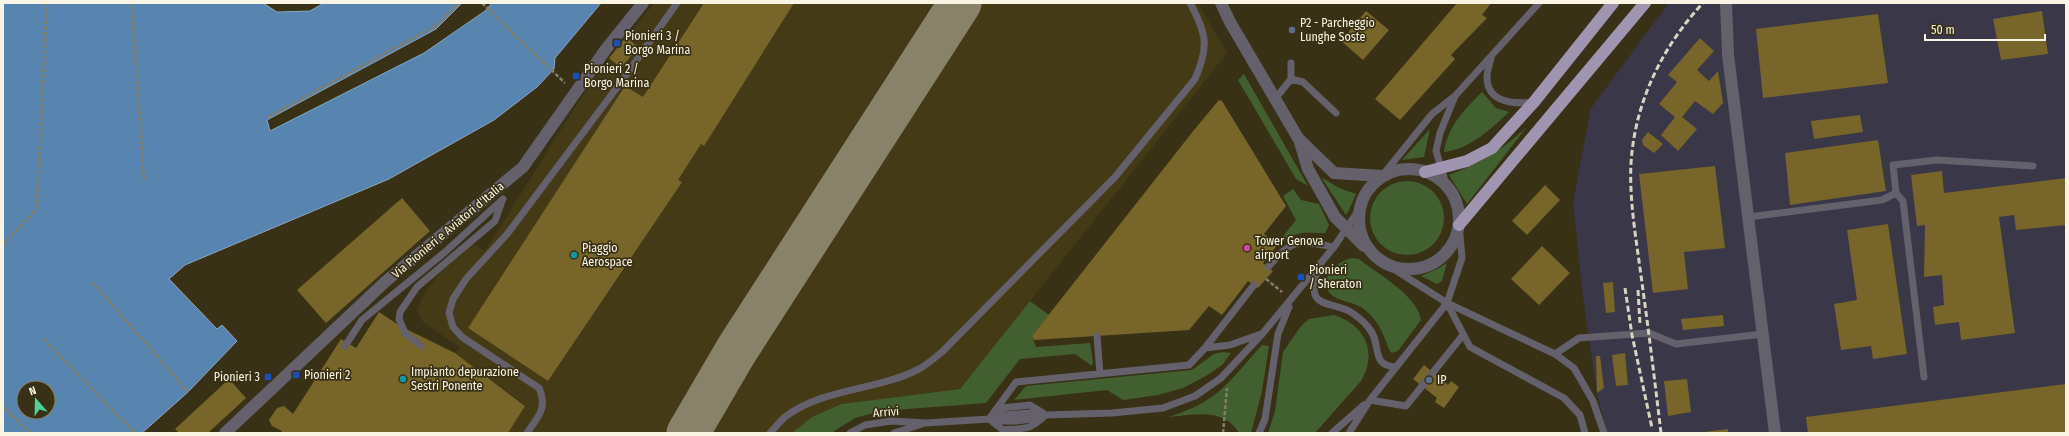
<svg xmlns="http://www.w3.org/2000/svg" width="2069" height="436" font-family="'Fira Sans Condensed',sans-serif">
	<rect width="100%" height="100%" fill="#393115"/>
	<path fill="#443a15" d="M654 3H1198L1227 53 960 389 841 404 812 417 792 433H508L525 405 455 353 459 347 423 322 417 310 423 296 438 275 473 244 485 251 587 88Z"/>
	<path fill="#393748" d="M1669 3H2066V433H1607L1597 393 1583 296 1573 203 1591 108Z"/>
	<path fill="#425f30" d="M1244 74 1308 186 1296 179 1238 80Z
		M1482 92 1496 108 1509 112C1491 129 1470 149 1444 152 1448 126 1464 110 1482 92Z
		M1526 128 1467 204 1449 175C1483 162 1498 152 1526 128Z
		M1430 129 1424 157 1402 160Z
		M1321 177 1339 188 1356 194 1349 210 1346 215Z
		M1370 218a37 37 0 1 1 74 0a37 37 0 1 1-74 0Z
		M1293 189 1301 200 1319 204 1329 225 1325 233C1308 233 1297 230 1283 242L1280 240 1296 220 1283 196Z
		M1352 258 1359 259C1378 274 1418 296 1421 320L1398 351 1392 353C1387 348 1388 345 1385 339 1381 328 1374 317 1364 309 1350 299 1330 303 1324 283 1331 271 1337 261 1352 258Z
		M1447 263 1442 281 1437 284 1421 276 1437 269Z
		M1030 301 1049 315 1032 336 1036 347 1090 343 1093 362 1092 366 1075 354 1020 359 986 403 881 411 855 418 831 433H792L812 417 841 404 960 389Z
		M1334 315C1365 325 1378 352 1361 381L1315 433H1268L1275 411 1283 352 1301 326 1309 319Z
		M1262 345 1269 346 1262 391 1251 433H1239C1224 407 1193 415 1168 417 1218 402 1229 382 1262 345Z
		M1222 352 1231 353 1222 365 1206 376 1183 388 1158 395 1123 400 1107 390 1014 400 1026 386 1192 370 1214 354Z"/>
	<path fill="#5885b0" stroke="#88a6bf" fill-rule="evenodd" d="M3 3H263L277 12 310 11 324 3H462L436 29 267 120 270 131 424 53 485 11 492 3H601L555 58 554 69 537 87 494 120 389 179 185 265 169 279 217 329 222 325 237 341 188 392 142 433H3ZM24 388H48V412H24Z"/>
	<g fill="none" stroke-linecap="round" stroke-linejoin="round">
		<path stroke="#89826b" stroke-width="43" d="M688 433 736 351 960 3"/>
	</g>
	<path fill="#776529" d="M704 3H794L704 146 701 144 678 180 682 182 548 381 468 328 625 86 643 97Z
		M1457 3H1491L1482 15 1487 18 1451 55 1455 59 1400 120 1375 99Z
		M1366 11 1389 30 1363 60 1341 41Z
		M2042 11 2048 54 2001 60 1993 19Z
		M1878 14 1888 83 1763 98 1756 29Z
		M626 37 638 47 621 68 609 58Z
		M1700 38 1714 51 1697 70 1709 81 1718 71 1723 103 1713 114 1695 101 1682 117 1697 129 1678 151 1661 135 1675 117 1659 104 1677 82 1668 75Z
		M1219 100 1222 101 1286 206 1264 234 1278 244 1263 263 1273 271 1258 288 1248 281 1222 315 1209 306 1189 330 1034 340 1032 336 1194 130Z
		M1860 115 1863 132 1814 139 1811 121Z
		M1648 132 1663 144 1654 153 1643 145 1642 140Z
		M1878 140 1886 191 1790 205 1785 153Z
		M1715 166 1725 248 1684 252 1688 289 1653 293 1639 174Z
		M1942 171 1944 193 2066 178V225L2016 230 2014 215 1999 217 2015 333 1961 340 1959 322 1935 325 1933 307 1944 305 1942 275 1924 277 1925 225 1917 226 1911 175Z
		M1545 185 1560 200 1527 235 1512 221Z
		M402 198 430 231 326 323 297 290Z
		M1888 224 1907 354 1873 359 1871 346 1841 350 1834 304 1857 300 1847 230Z
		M1542 246 1570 273 1539 305 1511 279Z
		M1613 282 1615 312 1606 313 1603 283Z
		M379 312 400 326 455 353 525 406 508 433H281L282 431 272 426 269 420 277 408 284 406 293 414 341 339 356 348Z
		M1723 315 1724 326 1683 330 1681 319Z
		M1625 353 1628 385 1616 386 1612 355Z
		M1596 356H1600L1604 388 1597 393Z
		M1424 365 1448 385 1451 381 1459 387 1444 408 1435 402 1437 398 1413 379Z
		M229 379 246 398 208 433H179L175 429Z
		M1687 379 1691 412 1668 416 1664 381Z
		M2066 384V433H1808L1806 417Z
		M1728 429V433H1704V432Z"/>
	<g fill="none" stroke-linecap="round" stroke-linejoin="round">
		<path stroke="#857e66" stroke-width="2.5" stroke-dasharray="4 2" stroke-linecap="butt" d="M132 3 144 180
			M482 3 565 83
			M268 117 437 25 459 3
			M3 244 37 209 47 3
			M1266 279 1282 292
			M93 282 188 392
			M44 339 135 433
			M3 407 31 433
			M1223 433 1227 388"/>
		<path stroke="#64606c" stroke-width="7" d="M1491 59C1489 65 1487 72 1487 77 1487 104 1516 104 1534 102
			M1291 63V79L1303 82 1336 113
			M1275 99 1291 79
			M1382 176 1432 114 1455 96 1539 3
			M1446 184 1436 151 1440 133 1455 96
			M1748 217 1882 200 1896 193
			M1386 264 1447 303 1555 354 1574 368 1593 401 1604 433
			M1268 267C1294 238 1296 240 1334 247
			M1317 271C1307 308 1324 300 1349 311 1356 315 1363 321 1368 327 1383 343 1369 366 1396 367
			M1447 303 1470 347 1564 398 1580 415 1585 433
			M1097 336 1100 374
			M345 346 362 320 445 252 503 199
			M421 346 405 333 399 319 400 312 417 287 495 221 502 201
			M1205 348 1230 345 1261 334
			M1555 354 1579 338 1649 333 1676 344 1763 334
			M1924 377 1903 201 1896 193 1893 165 1937 160 2033 166
			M1370 400 1406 406 1463 335
			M995 413 1002 408 1030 405 1043 413
			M989 419 1016 382 1189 365 1205 348 1254 285
			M989 419 1003 430C1027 428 1028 431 1046 415
			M992 419C1009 423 1026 421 1042 416
			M527 433C538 416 548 409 539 388L462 337 453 327 449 313 453 299 466 279 508 233 624 78 677 3
			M770 433C775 428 779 422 785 417 823 388 875 391 917 370 926 366 934 358 942 352L1115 177 1195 79C1209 47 1207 34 1190 3
			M850 433 865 425 892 421 926 423 989 419 1003 415 1030 413 1046 415 1112 413 1163 408 1195 396 1221 378 1263 333 1334 247 1360 208
			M894 433 922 424
			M1259 433 1265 419 1278 334 1289 307
			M1332 433 1364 405
			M1349 433 1370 400 1447 303 1462 258 1459 225"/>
		<path stroke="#64606c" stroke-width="12" d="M1726 3 1728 55 1775 433
			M225 433 385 282 523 167 606 49 643 3"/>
		<path stroke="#64606c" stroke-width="12" d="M1221 3 1230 22 1298 138 1334 173 1382 176
			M1299 139 1308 169 1335 217 1364 246
			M1359 219a50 50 0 1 1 100 0a50 50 0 1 1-100 0Z"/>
		<path stroke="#a095b0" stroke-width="12" d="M1425 172 1467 161 1492 148 1534 102 1613 3
			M1459 225 1645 3"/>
		<path stroke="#d9d4c1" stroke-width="3" stroke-dasharray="6 3" stroke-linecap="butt" d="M1625 288 1632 335 1652 428
			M1638 290 1640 324
			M1661 433C1655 383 1649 333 1642 283 1637 244 1629 202 1631 163 1635 102 1662 47 1703 3"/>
	</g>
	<g fill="#5c6f8a" stroke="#393115" stroke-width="1.5">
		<circle cx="1292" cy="30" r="4"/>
		<circle cx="1429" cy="380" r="4"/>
	</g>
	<g fill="#1a4fb4" stroke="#393115" stroke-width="1.5">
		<rect x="613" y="39" width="8" height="8" rx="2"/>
		<rect x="572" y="72" width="8" height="8" rx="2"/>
		<rect x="1297" y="273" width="8" height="8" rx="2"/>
		<rect x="292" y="371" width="8" height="8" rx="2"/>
		<rect x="264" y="373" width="8" height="8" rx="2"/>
	</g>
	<circle fill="#d1479c" stroke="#393115" stroke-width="1.5" cx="1247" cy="248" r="4"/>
	<g fill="#0f9aa8" stroke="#393115" stroke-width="1.5">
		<circle cx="574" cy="255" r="4"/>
		<circle cx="403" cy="379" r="4"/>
	</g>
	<g text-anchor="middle" stroke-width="3.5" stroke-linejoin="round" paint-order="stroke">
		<g font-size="12" fill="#f9f4e3" stroke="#393115" text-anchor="start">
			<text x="1300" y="27">P2 - Parcheggio<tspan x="1300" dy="14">Lunghe Soste</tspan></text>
			<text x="625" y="40">Pionieri 3 /<tspan x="625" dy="14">Borgo Marina</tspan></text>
			<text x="584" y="73">Pionieri 2 /<tspan x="584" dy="14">Borgo Marina</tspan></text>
			<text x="1255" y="245">Tower Genova<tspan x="1255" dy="14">airport</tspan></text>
			<text x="582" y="252">Piaggio<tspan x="582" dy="14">Aerospace</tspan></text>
			<text x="1309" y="274">Pionieri<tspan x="1309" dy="14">/ Sheraton</tspan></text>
			<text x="411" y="376">Impianto depurazione<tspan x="411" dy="14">Sestri Ponente</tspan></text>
			<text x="304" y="379">Pionieri 2</text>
			<text x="260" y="381" text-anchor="end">Pionieri 3</text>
			<text x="1437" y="384">IP</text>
		</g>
		<g font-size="12" fill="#f9f4e3" stroke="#393115">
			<text transform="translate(448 230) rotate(-40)" y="4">Via Pionieri e Aviatori d'Italia</text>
			<text transform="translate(886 412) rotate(-4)" y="4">Arrivi</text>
		</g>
	</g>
	<rect width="2069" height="436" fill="none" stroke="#f9f4e3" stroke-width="8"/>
	<g transform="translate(36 400) rotate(340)"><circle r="19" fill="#393115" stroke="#867f67"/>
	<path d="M0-3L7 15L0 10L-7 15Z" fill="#4dd39a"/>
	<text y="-6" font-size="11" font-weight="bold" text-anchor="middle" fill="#f9f4e3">N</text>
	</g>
	<path d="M1925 34v6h120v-6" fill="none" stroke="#f9f4e3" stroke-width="2"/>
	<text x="1931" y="34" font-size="12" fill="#f9f4e3" stroke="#393115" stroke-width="3" paint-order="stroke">50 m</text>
</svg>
